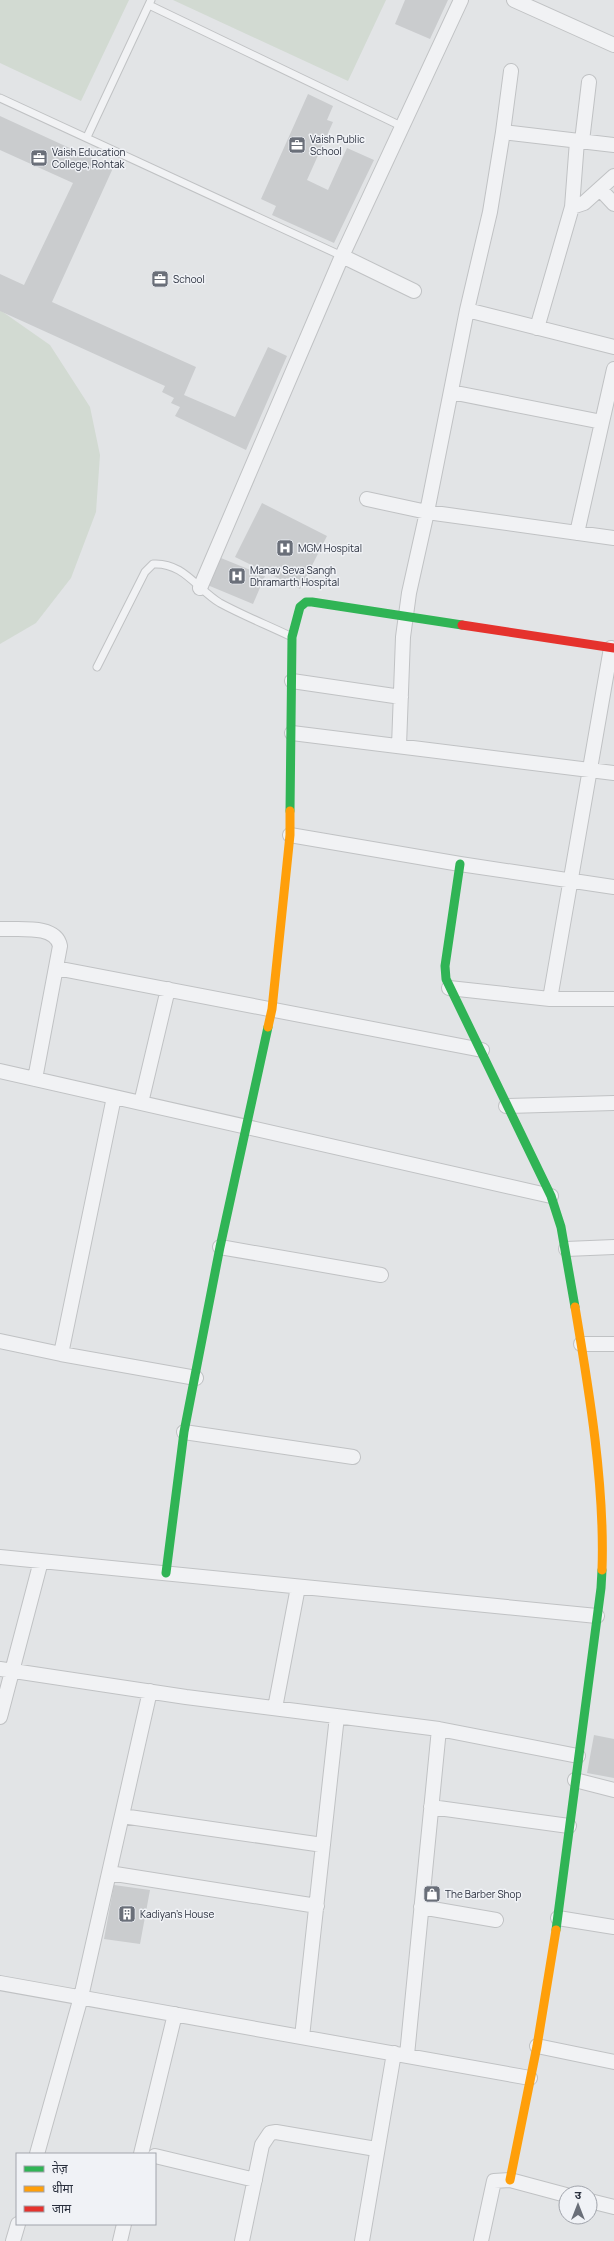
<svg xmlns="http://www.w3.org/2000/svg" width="614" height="2241" font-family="Manrope,'Noto Sans Devanagari',sans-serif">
	<rect width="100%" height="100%" fill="#e2e4e6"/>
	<path fill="#d2dad2" d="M0 0H129L81 101 0 63Z
		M173 0H386L348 81Z
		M0 310 50 345 90 407 100 455 96 512 71 578 36 623 0 644Z"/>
	<path fill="#caccce" d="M405 0H448L430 39 395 24Z
		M308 94 333 106 327 120 333 122 307 180 328 190 347 148 374 160 334 243 272 215 276 206 261 199Z
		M0 116 113 168 52 302 196 367 184 395 235 417 268 347 287 356 246 450 175 416 180 407 171 403 174 398 162 392 165 386 0 311V274L24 285 73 183 0 150Z
		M262 503 327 536 300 589 235 557Z
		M216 556 265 576 253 604 205 584Z
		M594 1735 614 1739V1778L587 1773Z
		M114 1885 150 1890 140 1944 104 1939Z"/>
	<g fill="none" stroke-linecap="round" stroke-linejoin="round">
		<defs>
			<path id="lane" d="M149 5 401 126
				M0 98 342 256
				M87 137 151 0
				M97 667 145 572 153 564C183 562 197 589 220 603 242 615 267 625 290 636"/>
			<path id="street" d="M514 0 614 45
				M503 132 511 71
				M582 141 589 82
				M600 189 614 204
				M572 207 584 203 614 176
				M342 256 414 291
				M467 310 614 347
				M537 328 572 207 577 141
				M451 392 602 422
				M367 499 427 512 614 538
				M577 533 614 369
				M200 588 342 256 461 0
				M292 681 401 697
				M292 733 614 773
				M399 746 403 637 409 593 427 512 467 310 490 212 503 132 614 145
				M290 835 460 864 614 887
				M0 929C18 930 56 924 60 946L35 1079
				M56 968 482 1050
				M449 988 550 999H614
				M550 999 611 648
				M0 1071 551 1196
				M141 1103 168 989
				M506 1106 614 1103
				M220 1247 381 1275
				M566 1249 614 1247
				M0 1341 61 1354 196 1378
				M581 1344H614
				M61 1354 114 1097
				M184 1432 353 1457
				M0 1557 597 1616
				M0 1669 186 1697 439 1729 578 1756
				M275 1708 298 1587
				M0 1717 41 1561
				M575 1780 614 1790
				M431 1807 569 1826
				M122 1816 323 1845
				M109 1873 317 1906
				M421 1907 496 1920
				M558 1918 614 1927
				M0 1983 530 2078
				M302 2037 337 1716
				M537 2046 614 2062
				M407 2055 439 1729
				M37 2154 81 1997 150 1691
				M141 2154 175 2014
				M155 2156 255 2180
				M590 2201 614 2207
				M13 2241 18 2224
				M120 2241 124 2224
				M242 2241 262 2145 270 2133 276 2132 376 2149
				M362 2241 394 2053
				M481 2241 494 2181 510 2180 566 2195"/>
		</defs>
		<use href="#lane" stroke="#c0c2c4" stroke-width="9"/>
		<use href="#street" stroke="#c0c2c4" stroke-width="16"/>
		<use href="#lane" stroke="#f1f2f4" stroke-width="7"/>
		<use href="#street" stroke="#f1f2f4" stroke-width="14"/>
		<path stroke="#30b455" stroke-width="9" d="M290 811 292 637 300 607 306 602H312L462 625
			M460 864 445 966 446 979 551 1196 561 1227 575 1307
			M166 1573 184 1432 220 1247 268 1027
			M556 1930 601 1588 602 1570"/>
		<path stroke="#ff9f0a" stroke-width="9" d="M268 1027 272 1009 290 835V811
			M575 1307C589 1390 605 1486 602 1570
			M510 2180 537 2046 556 1930"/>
		<path stroke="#e5322d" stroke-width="9" d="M462 625 614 648"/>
	</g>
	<defs>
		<symbol id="office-square" viewBox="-11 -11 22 22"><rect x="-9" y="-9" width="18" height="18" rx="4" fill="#6a6f79" stroke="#f0f2f6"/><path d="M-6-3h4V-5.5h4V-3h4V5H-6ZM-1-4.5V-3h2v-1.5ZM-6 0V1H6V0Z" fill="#fff"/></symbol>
		<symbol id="hospital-square" viewBox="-11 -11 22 22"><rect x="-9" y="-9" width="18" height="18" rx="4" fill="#6a6f79" stroke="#f0f2f6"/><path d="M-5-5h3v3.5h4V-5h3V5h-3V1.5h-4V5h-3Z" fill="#fff"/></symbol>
		<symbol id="shop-square" viewBox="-11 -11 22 22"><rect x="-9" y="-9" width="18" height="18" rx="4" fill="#6a6f79" stroke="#f0f2f6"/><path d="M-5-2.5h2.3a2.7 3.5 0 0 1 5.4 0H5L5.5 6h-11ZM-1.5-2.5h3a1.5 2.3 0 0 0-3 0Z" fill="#fff"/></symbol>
		<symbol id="building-square" viewBox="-11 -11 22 22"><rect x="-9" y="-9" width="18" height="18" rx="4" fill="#6a6f79" stroke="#f0f2f6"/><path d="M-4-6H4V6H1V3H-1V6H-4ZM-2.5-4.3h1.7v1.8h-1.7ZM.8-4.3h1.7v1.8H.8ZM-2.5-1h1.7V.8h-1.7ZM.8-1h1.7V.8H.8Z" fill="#fff"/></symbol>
	</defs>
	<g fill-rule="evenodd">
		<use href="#office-square" x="287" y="135" width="20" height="20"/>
		<use href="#office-square" x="29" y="148" width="20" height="20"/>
		<use href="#office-square" x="150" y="269" width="20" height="20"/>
		<use href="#hospital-square" x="275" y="538" width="20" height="20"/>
		<use href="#hospital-square" x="227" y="566" width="20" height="20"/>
		<use href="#shop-square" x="422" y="1884" width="20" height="20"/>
		<use href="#building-square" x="117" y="1904" width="20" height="20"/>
	</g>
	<g text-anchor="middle" stroke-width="3" stroke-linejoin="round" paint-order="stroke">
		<g font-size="10" fill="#2a303e" stroke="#f0f2f6" text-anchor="start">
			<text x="310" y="143">Vaish Public<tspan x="310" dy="12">School</tspan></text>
			<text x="52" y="156">Vaish Education<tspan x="52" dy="12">College, Rohtak</tspan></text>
			<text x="173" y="283">School</text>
			<text x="298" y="552">MGM Hospital</text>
			<text x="250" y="574">Manav Seva Sangh<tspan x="250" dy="12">Dhramarth Hospital</tspan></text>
			<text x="445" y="1898">The Barber Shop</text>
			<text x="140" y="1918">Kadiyan's House</text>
		</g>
	</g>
	<rect x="16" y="2153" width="140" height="72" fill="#f0f2f6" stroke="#a1a4ac"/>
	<rect x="24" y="2166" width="20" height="6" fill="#30b455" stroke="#a1a4ac"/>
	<text x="52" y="2173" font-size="12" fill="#2a303e">तेज़</text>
	<rect x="24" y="2186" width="20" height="6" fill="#ff9f0a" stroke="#a1a4ac"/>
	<text x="52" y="2193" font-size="12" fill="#2a303e">धीमा</text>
	<rect x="24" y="2206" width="20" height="6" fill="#e5322d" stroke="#a1a4ac"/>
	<text x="52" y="2213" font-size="12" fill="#2a303e">जाम</text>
	<g transform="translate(578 2205)"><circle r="19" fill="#f0f2f6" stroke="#a1a4ac"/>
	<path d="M0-3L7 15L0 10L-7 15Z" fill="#6a6f79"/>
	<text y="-6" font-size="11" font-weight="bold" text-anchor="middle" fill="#2a303e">उ</text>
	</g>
</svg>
